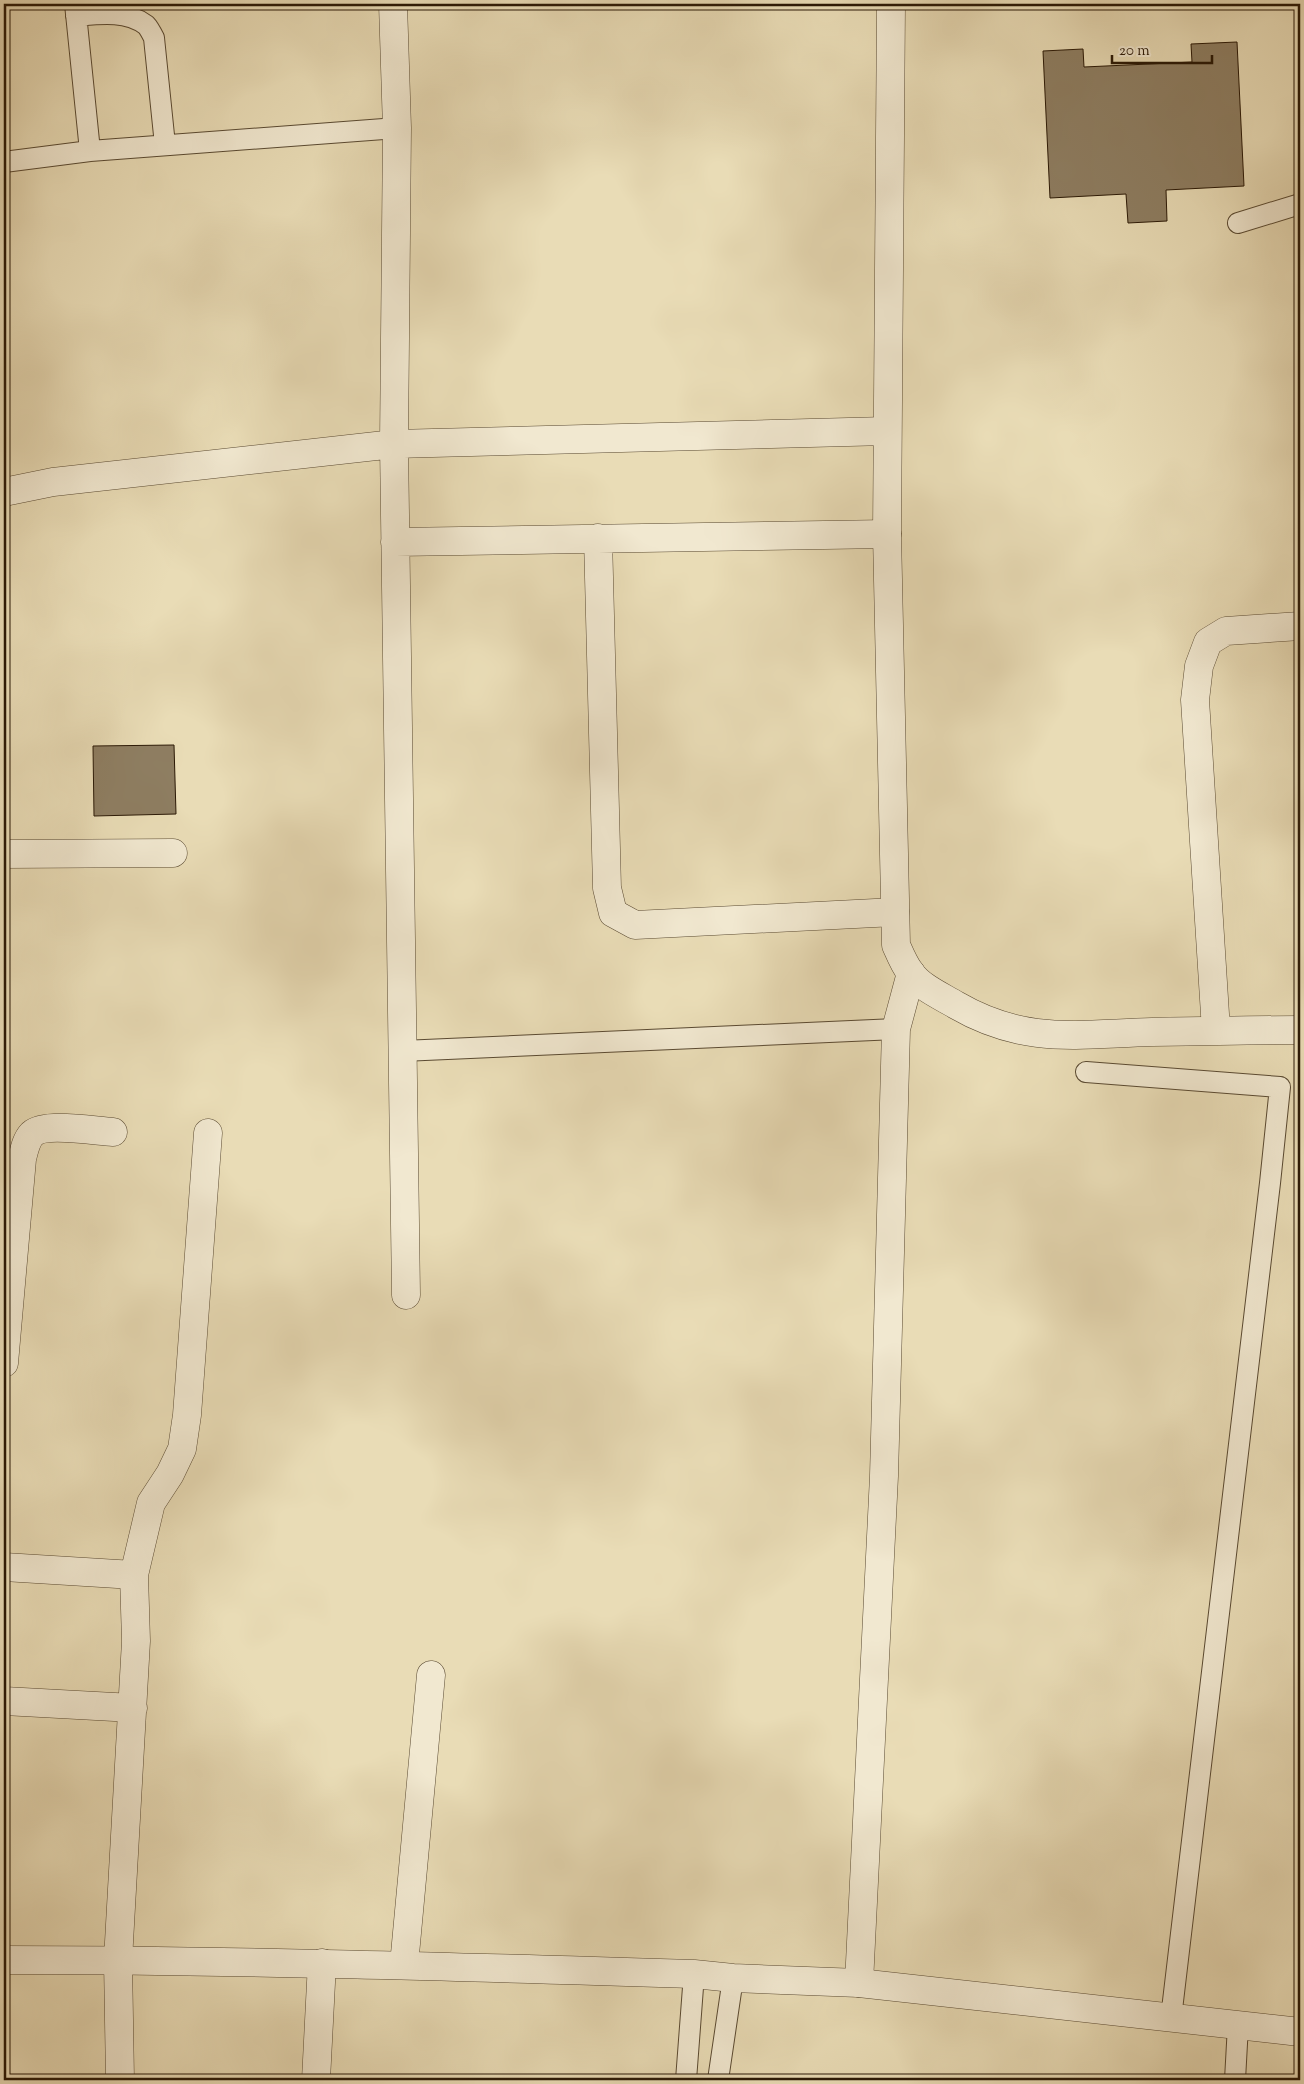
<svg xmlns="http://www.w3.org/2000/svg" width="1304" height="2084" font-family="'Sorts Mill Goudy',serif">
	<rect width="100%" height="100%" fill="#e9dcb6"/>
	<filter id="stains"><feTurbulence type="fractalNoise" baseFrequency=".004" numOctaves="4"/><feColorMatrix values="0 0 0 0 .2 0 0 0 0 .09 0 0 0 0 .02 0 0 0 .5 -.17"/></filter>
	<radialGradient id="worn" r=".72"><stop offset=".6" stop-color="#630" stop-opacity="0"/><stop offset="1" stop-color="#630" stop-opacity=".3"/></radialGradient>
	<path fill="#8e7e62" stroke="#2b1906" d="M1237 42 1244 186 1166 190 1167 221 1128 223 1126 194 1050 198 1043 51 1083 49 1084 67 1192 62 1191 44Z
		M174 745 176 814 94 816 93 746Z"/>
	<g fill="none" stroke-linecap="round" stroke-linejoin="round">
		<defs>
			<path id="service" d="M75 4 90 151
				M76 16C99 14 126 10 146 25 149 28 152 34 154 38L165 145
				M4 162 90 151 397 128
				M1238 223 1300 204
				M402 1051 896 1029
				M1086 1072 1280 1087 1270 1183 1171 2018
				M686 2080 694 1974
				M718 2080 733 1978
				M1235 2080 1238 2025"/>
			<path id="minor" d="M393 4 397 128 394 444 406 1295
				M4 492 53 482 394 444 887 431
				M598 538 607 888 613 913 635 925 895 912
				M395 542 887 534
				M4 854 173 853
				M1216 1030 1195 700 1199 666 1208 642 1226 631 1300 626
				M4 1363 22 1159C24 1151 26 1140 32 1134 45 1122 94 1131 113 1132
				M4 1567 134 1575
				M4 1701 133 1708
				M404 1965 431 1675
				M859 1983 884 1476 896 1029 911 973
				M120 2080 118 1960 136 1641 134 1575 151 1503 170 1474 182 1449 187 1415 208 1133
				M316 2080 322 1963"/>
			<path id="tertiary" d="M891 4 887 534 896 945C900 954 904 964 910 972 920 987 941 996 956 1005 1025 1045 1077 1034 1152 1032 1201 1031 1251 1030 1300 1030
				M4 1960C234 1960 464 1967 694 1974L733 1978 859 1983 1300 2032"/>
		</defs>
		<use href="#service" stroke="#5a4a32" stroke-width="22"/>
		<use href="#minor" stroke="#5a4a32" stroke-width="29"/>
		<use href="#tertiary" stroke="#5a4a32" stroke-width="29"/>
		<use href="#service" stroke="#f1e8d0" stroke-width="20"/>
		<use href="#minor" stroke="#f1e8d0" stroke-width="28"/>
		<use href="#tertiary" stroke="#f1e8d0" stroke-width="28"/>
	</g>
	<rect width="1304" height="2084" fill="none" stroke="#e9dcb6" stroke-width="20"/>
	<rect x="5" y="5" width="1294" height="2074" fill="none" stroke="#2b1906" stroke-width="2.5"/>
	<rect x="10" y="10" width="1284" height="2064" fill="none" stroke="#2b1906"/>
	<path d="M1112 55v8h100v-8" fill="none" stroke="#2b1906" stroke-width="2.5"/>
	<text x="1119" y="55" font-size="15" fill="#2b1906" stroke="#f1e8d0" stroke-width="4" paint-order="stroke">20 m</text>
	<rect width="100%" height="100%" filter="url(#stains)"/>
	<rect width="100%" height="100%" fill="url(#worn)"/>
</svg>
